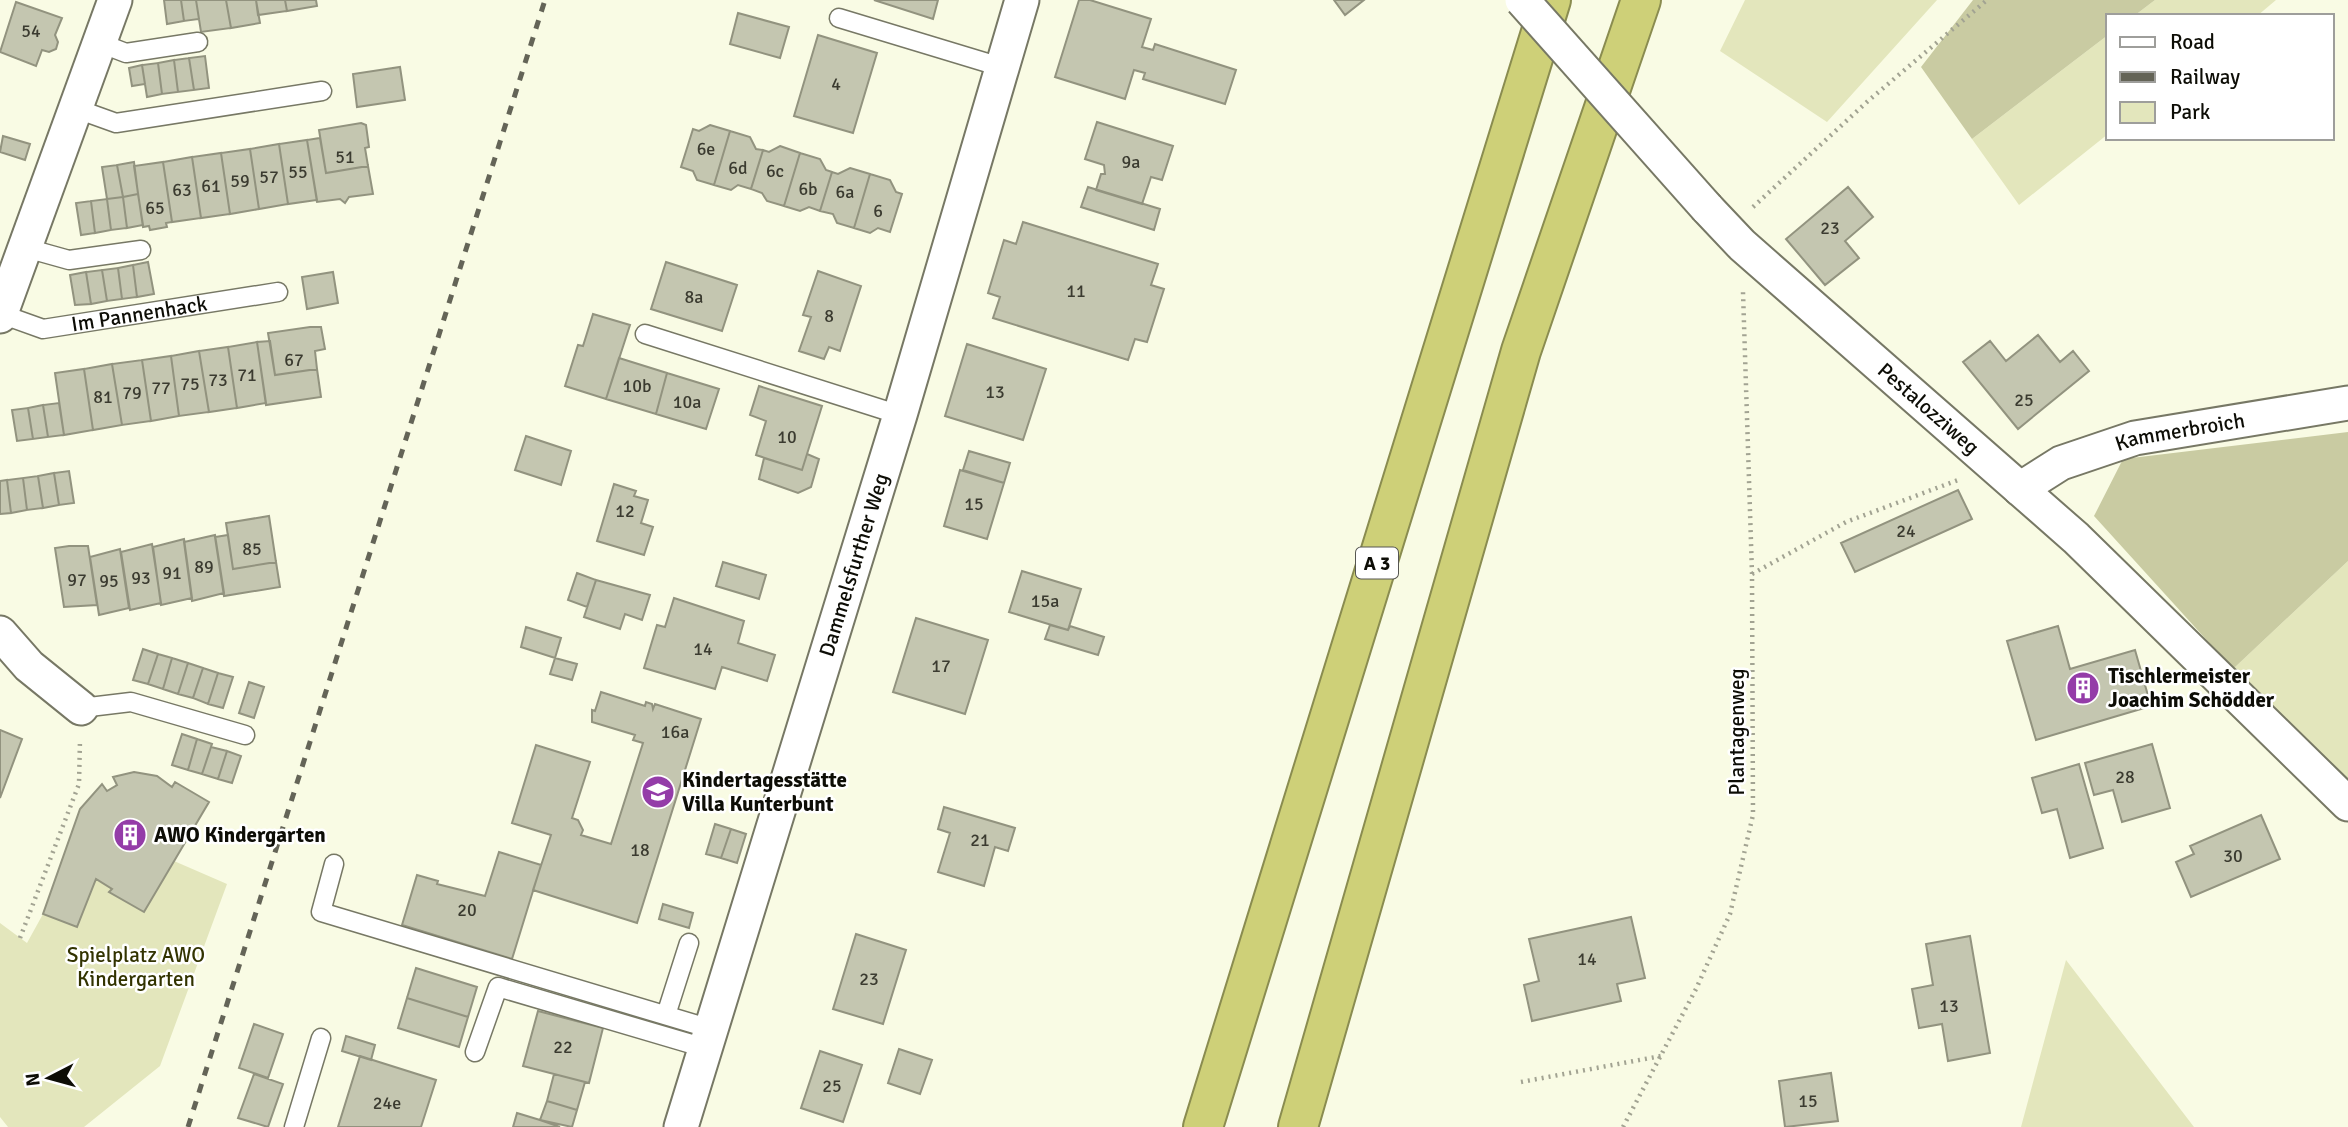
<svg xmlns="http://www.w3.org/2000/svg" width="2348" height="1127" font-family="Signika,sans-serif">
	<rect width="100%" height="100%" fill="#f9fbe4"/>
	<path fill="#e3e6bc" d="M1745 0H1937L1827 122 1720 51Z
		M2155 0H2276L2257 16H2134Z
		M2108 35V134L2019 205 1972 139Z
		M2348 561V784L2233 669Z
		M174 861 227 884 160 1066 84 1127H8L0 1117V923L27 943 43 914 77 927 96 879 112 889 110 892 144 912Z
		M2066 960 2194 1127H2021Z"/>
	<path fill="#c9cba2" d="M1973 0H2155L2134 16H2108V35L1972 139 1921 67Z
		M2348 432V561L2233 669 2094 516 2123 459Z"/>
	<path fill="#c4c6b0" stroke="#92937f" stroke-width="2" d="M164 0H181L184 21 167 24Z
		M181 0H196L199 19 184 21Z
		M196 0H226L231 28 201 32Z
		M226 0H256L260 23 231 28Z
		M256 0H285L287 11 258 15Z
		M285 0H316L317 6 287 11Z
		M874 0H938L933 19Z
		M1079 0H1090L1151 19 1142 47 1153 50 1155 44 1236 70 1225 104 1143 79 1145 73 1134 70 1125 99 1055 77Z
		M1334 0H1364L1345 15Z
		M16 2 62 18 55 35 58 42 56 49 49 52 42 50 36 66 0 52Z
		M738 13 789 27 780 58 730 44Z
		M818 35 877 53 853 133 794 116Z
		M205 56 209 88 194 90 189 58Z
		M189 58 194 90 178 92 174 60Z
		M174 60 178 92 162 94 158 63Z
		M158 63 162 94 147 97 142 65Z
		M142 65 145 84 132 86 129 68Z
		M400 67 405 100 357 107 353 74Z
		M1097 122 1173 146 1162 180 1151 177 1142 204 1096 190 1101 174H1105L1104 165 1085 159Z
		M361 123 366 125 369 147 365 148 368 166 326 173 319 130Z
		M710 125 730 131 714 185 697 180 693 171 681 167 693 129 699 131Z
		M730 131 750 137 756 149 763 150 751 189 738 185 731 190 714 185Z
		M3 136 30 144 25 160 0 152Z
		M320 138 326 173 368 166 373 194 349 197 345 203 340 199 317 202 307 140Z
		M307 140 317 200 288 204 279 144Z
		M279 144 288 204 259 209 250 149Z
		M780 146 800 153 784 206 767 201 762 193 751 189 763 150 769 152Z
		M250 149 259 209 230 214 221 153Z
		M221 153 230 214 201 218 192 157Z
		M800 153 820 159 826 170 832 172 820 211 809 207 800 211 784 206Z
		M192 157 201 218 172 222 163 162Z
		M134 162 138 194 123 197 117 165Z
		M163 162 172 222 166 223 167 227 150 230 149 226 143 227 134 166Z
		M117 165 123 197 107 199 102 167Z
		M850 168 870 174 854 228 837 223 833 214 820 211 832 172 838 174Z
		M870 174 890 180 896 192 902 194 890 232 878 228 870 233 854 228Z
		M1088 187 1160 209 1154 230 1081 207Z
		M1848 187 1873 217 1845 241 1859 258 1825 285 1786 239Z
		M138 194 143 225 127 228 123 197Z
		M123 197 127 228 111 230 107 199Z
		M107 199 111 230 95 233 91 201Z
		M91 201 95 233 81 235 76 203Z
		M1023 222 1158 264 1151 285 1164 289 1147 342 1135 339 1128 360 993 318 1000 297 988 293 1004 240 1016 244Z
		M148 262 154 294 137 297 133 265Z
		M666 262 737 285 722 331 651 309Z
		M133 265 137 297 122 299 118 268Z
		M118 268 122 299 107 301 102 270Z
		M102 270 107 301 91 304 86 272Z
		M818 271 861 286 840 351 829 347 824 359 799 351 811 317 803 315Z
		M86 272 91 304 75 305 70 275Z
		M333 272 338 303 307 309 302 277Z
		M593 314 630 325 606 399 565 386 578 345 583 346Z
		M310 327H321L325 349 315 351 317 369 275 375 268 333Z
		M2038 335 2060 362 2073 351 2089 371 2018 429 1963 362 1990 341 2006 361Z
		M270 341 275 375 317 369 321 397 266 405 257 342Z
		M257 342 266 403 237 408 228 347Z
		M967 344 1046 369 1023 440 945 416Z
		M228 347 237 408 209 412 199 351Z
		M199 351 209 412 179 416 171 356Z
		M171 356 179 416 151 421 142 360Z
		M619 358 667 373 656 414 606 399Z
		M142 360 151 421 122 425 112 364Z
		M112 364 122 425 93 430 84 369Z
		M84 369 93 430 64 435 55 373Z
		M667 373 719 389 706 429 656 414Z
		M759 386 822 406 802 470 756 455 766 421 750 415Z
		M59 403 64 435 48 437 43 405Z
		M43 405 48 437 33 439 28 408Z
		M28 408 33 439 17 441 12 410Z
		M526 436 571 451 561 485 515 470Z
		M969 451 1010 463 1004 483 963 470Z
		M807 454 819 459 811 487 798 493 759 479 764 458 802 470Z
		M960 470 1004 483 987 539 944 526Z
		M69 471 74 503 59 505 54 473Z
		M54 473 59 505 43 508 38 476Z
		M38 476 43 508 27 510 23 478Z
		M23 478 27 510 11 513 7 480Z
		M7 480 11 513 0 514V481Z
		M614 484 636 491 634 496 648 500 641 523 653 527 644 555 597 541Z
		M1958 490 1972 519 1855 572 1841 543Z
		M269 516 276 562 233 569 226 523Z
		M215 535 224 593 192 601 184 542Z
		M228 535 233 569 276 562 280 587 224 596 215 537Z
		M184 539 192 598 161 605 153 547Z
		M152 544 161 603 130 610 121 552Z
		M69 546H88L97 605 64 607 55 548Z
		M120 549 129 608 99 615 90 557Z
		M723 562 766 575 759 599 716 586Z
		M1022 571 1081 589 1068 630 1009 612Z
		M577 573 596 580 587 607 568 600Z
		M596 580 650 595 642 620 625 614 620 629 584 617Z
		M674 598 744 621 738 643 775 655 767 681 722 667 715 689 644 668 657 625 665 627Z
		M916 618 988 640 965 714 893 692Z
		M1050 625 1068 630 1070 626 1104 637 1098 655 1045 639Z
		M2058 626 2070 669 2135 650 2151 706 2036 740 2007 641Z
		M526 627 561 638 555 658 521 647Z
		M143 649 158 654 148 684 133 680Z
		M158 654 172 658 163 689 148 684Z
		M172 658 188 663 178 694 163 689Z
		M555 658 577 664 572 680 550 674Z
		M188 663 203 668 193 698 178 694Z
		M203 668 218 673 208 704 193 698Z
		M218 673 233 677 223 708 208 704Z
		M249 682 264 687 254 718 239 713Z
		M601 692 645 706 646 702 652 704 653 709 655 704 701 719 637 923 533 890 551 835 512 823 536 745 590 762 572 818 578 820 583 830 581 835 611 844 643 743 633 740 635 735 592 722V710L595 711Z
		M0 730 22 739 0 798Z
		M182 734 197 739 188 770 172 765Z
		M197 739 212 744 202 774 188 770Z
		M2152 744 2170 808 2122 822 2113 790 2094 795 2085 763Z
		M211 747 227 751 218 779 202 774Z
		M227 751 241 756 232 783 218 779Z
		M2079 764 2103 848 2070 858 2057 809 2042 813 2032 778Z
		M134 772 157 776 172 787 175 782 209 802 144 912 109 892 112 889 96 879 77 927 43 914 80 809 102 784 107 791 117 785 113 777Z
		M944 807 1015 828 1008 851 995 847 984 886 938 872 950 833 938 829Z
		M2261 815 2280 859 2191 897 2176 862 2194 854 2190 846Z
		M715 824 731 829 721 858 706 854Z
		M731 829 746 834 737 863 721 858Z
		M499 852 541 865 512 959 402 925 417 875 438 881 437 884 485 896Z
		M663 904 693 913 689 928 659 919Z
		M1631 917 1645 978 1617 984 1621 1001 1532 1021 1524 985 1539 981 1529 939Z
		M856 934 906 950 883 1024 833 1009Z
		M1970 936 1990 1053 1948 1061 1942 1024 1919 1028 1912 989 1933 985 1926 944Z
		M416 968 477 987 468 1017 407 998Z
		M407 998 468 1017 459 1047 398 1028Z
		M538 1011 603 1028 589 1083 523 1066Z
		M254 1024 283 1034 268 1078 239 1068Z
		M346 1036 375 1045 371 1060 342 1051Z
		M899 1049 932 1060 920 1094 888 1083Z
		M820 1051 862 1065 843 1122 801 1108Z
		M360 1056 436 1080 421 1127H338Z
		M1831 1073 1838 1121 1785 1127 1779 1081Z
		M254 1074 283 1084 268 1127 238 1118Z
		M554 1074 585 1082 577 1110 547 1101Z
		M547 1101 577 1110 572 1127 540 1120Z
		M517 1113 540 1120 560 1127H513Z"/>
	<g fill="none" stroke-linecap="round" stroke-linejoin="round">
		<defs>
			<g id="service">
				<path d="M839 18 1001 67"/>
				<path d="M100 43 126 53 198 42"/>
				<path d="M77 109 116 123 322 91"/>
				<path d="M26 248 69 260 141 250"/>
				<path id="s1" d="M1 314 43 329 278 292"/>
				<path d="M645 334 900 415"/>
				<path d="M81 708 131 702 245 735"/>
				<path d="M334 864 321 912 711 1029"/>
				<path d="M666 1015 689 943"/>
				<path d="M475 1052 498 987 705 1048"/>
				<path d="M294 1127 321 1038"/>
			</g>
			<g id="minor">
				<path id="s2" d="M1707 208 1742 245 2076 538 2348 804"/>
				<path d="M0 316 115 0"/>
				<path id="s3" d="M2020 489 2061 463 2135 438 2348 403"/>
				<path d="M0 633 29 666 81 708"/>
				<path id="s4" d="M681 1127 900 415 1022 0"/>
			</g>
			<path id="motorway" d="M1203 1127 1551 0
				M1298 1127 1521 351 1641 0"/>
		</defs>
		<use href="#service" stroke="#777865" stroke-width="21"/>
		<use href="#minor" stroke="#777865" stroke-width="37"/>
		<use href="#motorway" stroke="#8a8c50" stroke-width="42"/>
		<path stroke="#a2a392" stroke-width="4.5" stroke-dasharray="2 5" stroke-linecap="butt" d="M1753 207 1868 101 1987 0
			M1752 574 1846 522 1958 480
			M20 938 79 784 80 739
			M1521 1082 1661 1056
			M1623 1127 1696 989 1730 914 1753 815 1752 574 1743 292"/>
		<use href="#service" stroke="#fff" stroke-width="18"/>
		<use href="#minor" stroke="#fff" stroke-width="33"/>
		<use href="#motorway" stroke="#ced078" stroke-width="38"/>
		<path stroke="#646457" stroke-width="5" stroke-dasharray="9 9" stroke-linecap="butt" d="M188 1127 545 0"/>
		<defs>
			<path id="minor-bridge" d="M1522 0 1707 208"/>
		</defs>
		<use href="#minor-bridge" stroke="#777865" stroke-width="37" stroke-linecap="butt"/>
		<use href="#minor-bridge" stroke="#fff" stroke-width="33"/>
	</g>
	<defs>
		<symbol id="building-disc" viewBox="-11 -11 22 22"><circle r="9.5" fill="#943ca8" stroke="#fff"/><path d="M-4-6H4V6H1V3H-1V6H-4ZM-2.5-4.3h1.7v1.8h-1.7ZM.8-4.3h1.7v1.8H.8ZM-2.5-1h1.7V.8h-1.7ZM.8-1h1.7V.8H.8Z" fill="#fff"/></symbol>
		<symbol id="school-disc" viewBox="-11 -11 22 22"><circle r="9.5" fill="#943ca8" stroke="#fff"/><path d="M0-5L7-2L0 1L-7-2ZM-4 1L0 2.5L4 1V4Q0 6-4 4Z" fill="#fff"/></symbol>
	</defs>
	<g fill-rule="evenodd">
		<use href="#building-disc" x="2064" y="669" width="38" height="38"/>
		<use href="#school-disc" x="639" y="773" width="38" height="38"/>
		<use href="#building-disc" x="111" y="816" width="38" height="38"/>
	</g>
	<g text-anchor="middle" stroke-width="5" stroke-linejoin="round" paint-order="stroke">
		<g font-size="18" fill="#3b3b30">
			<text x="31" y="37">54</text>
			<text x="836" y="90">4</text>
			<text x="706" y="155">6e</text>
			<text x="345" y="163">51</text>
			<text x="1131" y="168">9a</text>
			<text x="738" y="174">6d</text>
			<text x="775" y="177">6c</text>
			<text x="298" y="178">55</text>
			<text x="269" y="183">57</text>
			<text x="240" y="187">59</text>
			<text x="211" y="192">61</text>
			<text x="808" y="195">6b</text>
			<text x="182" y="196">63</text>
			<text x="845" y="198">6a</text>
			<text x="155" y="214">65</text>
			<text x="878" y="217">6</text>
			<text x="1830" y="234">23</text>
			<text x="1076" y="297">11</text>
			<text x="694" y="303">8a</text>
			<text x="829" y="322">8</text>
			<text x="294" y="366">67</text>
			<text x="247" y="381">71</text>
			<text x="218" y="386">73</text>
			<text x="190" y="390">75</text>
			<text x="637" y="392">10b</text>
			<text x="161" y="394">77</text>
			<text x="995" y="398">13</text>
			<text x="132" y="399">79</text>
			<text x="103" y="403">81</text>
			<text x="2024" y="406">25</text>
			<text x="687" y="408">10a</text>
			<text x="787" y="443">10</text>
			<text x="974" y="510">15</text>
			<text x="625" y="517">12</text>
			<text x="1906" y="537">24</text>
			<text x="252" y="555">85</text>
			<text x="204" y="573">89</text>
			<text x="172" y="579">91</text>
			<text x="141" y="584">93</text>
			<text x="77" y="586">97</text>
			<text x="109" y="587">95</text>
			<text x="1045" y="607">15a</text>
			<text x="703" y="655">14</text>
			<text x="941" y="672">17</text>
			<text x="675" y="738">16a</text>
			<text x="2125" y="783">28</text>
			<text x="980" y="846">21</text>
			<text x="640" y="856">18</text>
			<text x="2233" y="862">30</text>
			<text x="467" y="916">20</text>
			<text x="1587" y="965">14</text>
			<text x="869" y="985">23</text>
			<text x="1949" y="1012">13</text>
			<text x="563" y="1053">22</text>
			<text x="832" y="1092">25</text>
			<text x="1808" y="1107">15</text>
			<text x="387" y="1109">24e</text>
		</g>
		<rect fill="#fff" stroke="#565651" stroke-width="2" x="1356" y="547.5" width="42" height="31" rx="5"/>
		<g font-size="19" font-weight="bold" fill="#0d0d06">
			<text x="1377" y="570">A 3</text>
		</g>
		<g font-size="21" fill="#0d0d06" stroke="#fff">
			<text dy="7" stroke="none"><textPath href="#s1" startOffset="142">Im Pannenhack</textPath></text>
			<text dy="7" stroke="none"><textPath href="#s2" startOffset="299">Pestalozziweg</textPath></text>
			<text dy="7" stroke="none"><textPath href="#s3" startOffset="172">Kammerbroich</textPath></text>
			<text dy="7" stroke="none"><textPath href="#s4" startOffset="588">Dammelsfurther Weg</textPath></text>
			<text transform="translate(1737 732) rotate(-90)" y="7">Plantagenweg</text>
		</g>
		<g font-size="21" font-weight="bold" fill="#0d0d06" stroke="#fff" text-anchor="start">
			<text x="2108" y="683">Tischlermeister<tspan x="2108" dy="24">Joachim Schödder</tspan></text>
			<text x="682" y="787">Kindertagesstätte<tspan x="682" dy="24">Villa Kunterbunt</tspan></text>
			<text x="154" y="842">AWO Kindergarten</text>
		</g>
		<g font-size="21" fill="#323300" stroke="#fff">
			<text x="136" y="962">Spielplatz AWO<tspan x="136" dy="24">Kindergarten</tspan></text>
		</g>
	</g>
	<rect x="2106" y="14" width="228" height="126" fill="#ffffff" stroke="#9e9e9b" stroke-width="2"/>
	<rect x="2120" y="37" width="35" height="10" fill="#ffffff" stroke="#9e9e9b" stroke-width="2"/>
	<text x="2170" y="49" font-size="21" fill="#0d0d06">Road</text>
	<rect x="2120" y="72" width="35" height="10" fill="#646457" stroke="#9e9e9b" stroke-width="2"/>
	<text x="2170" y="84" font-size="21" fill="#0d0d06">Railway</text>
	<rect x="2120" y="102" width="35" height="21" fill="#e3e6bc" stroke="#9e9e9b" stroke-width="2"/>
	<text x="2170" y="119" font-size="21" fill="#0d0d06">Park</text>
	<g transform="translate(49 1078) rotate(264)" stroke="#ffffff" stroke-width="5" paint-order="stroke">
	<path d="M0-5L12 26L0 18L-12 26Z" fill="#0d0d06"/>
	<text y="-10" font-size="19" font-weight="bold" text-anchor="middle" fill="#0d0d06">N</text>
	</g>
</svg>
